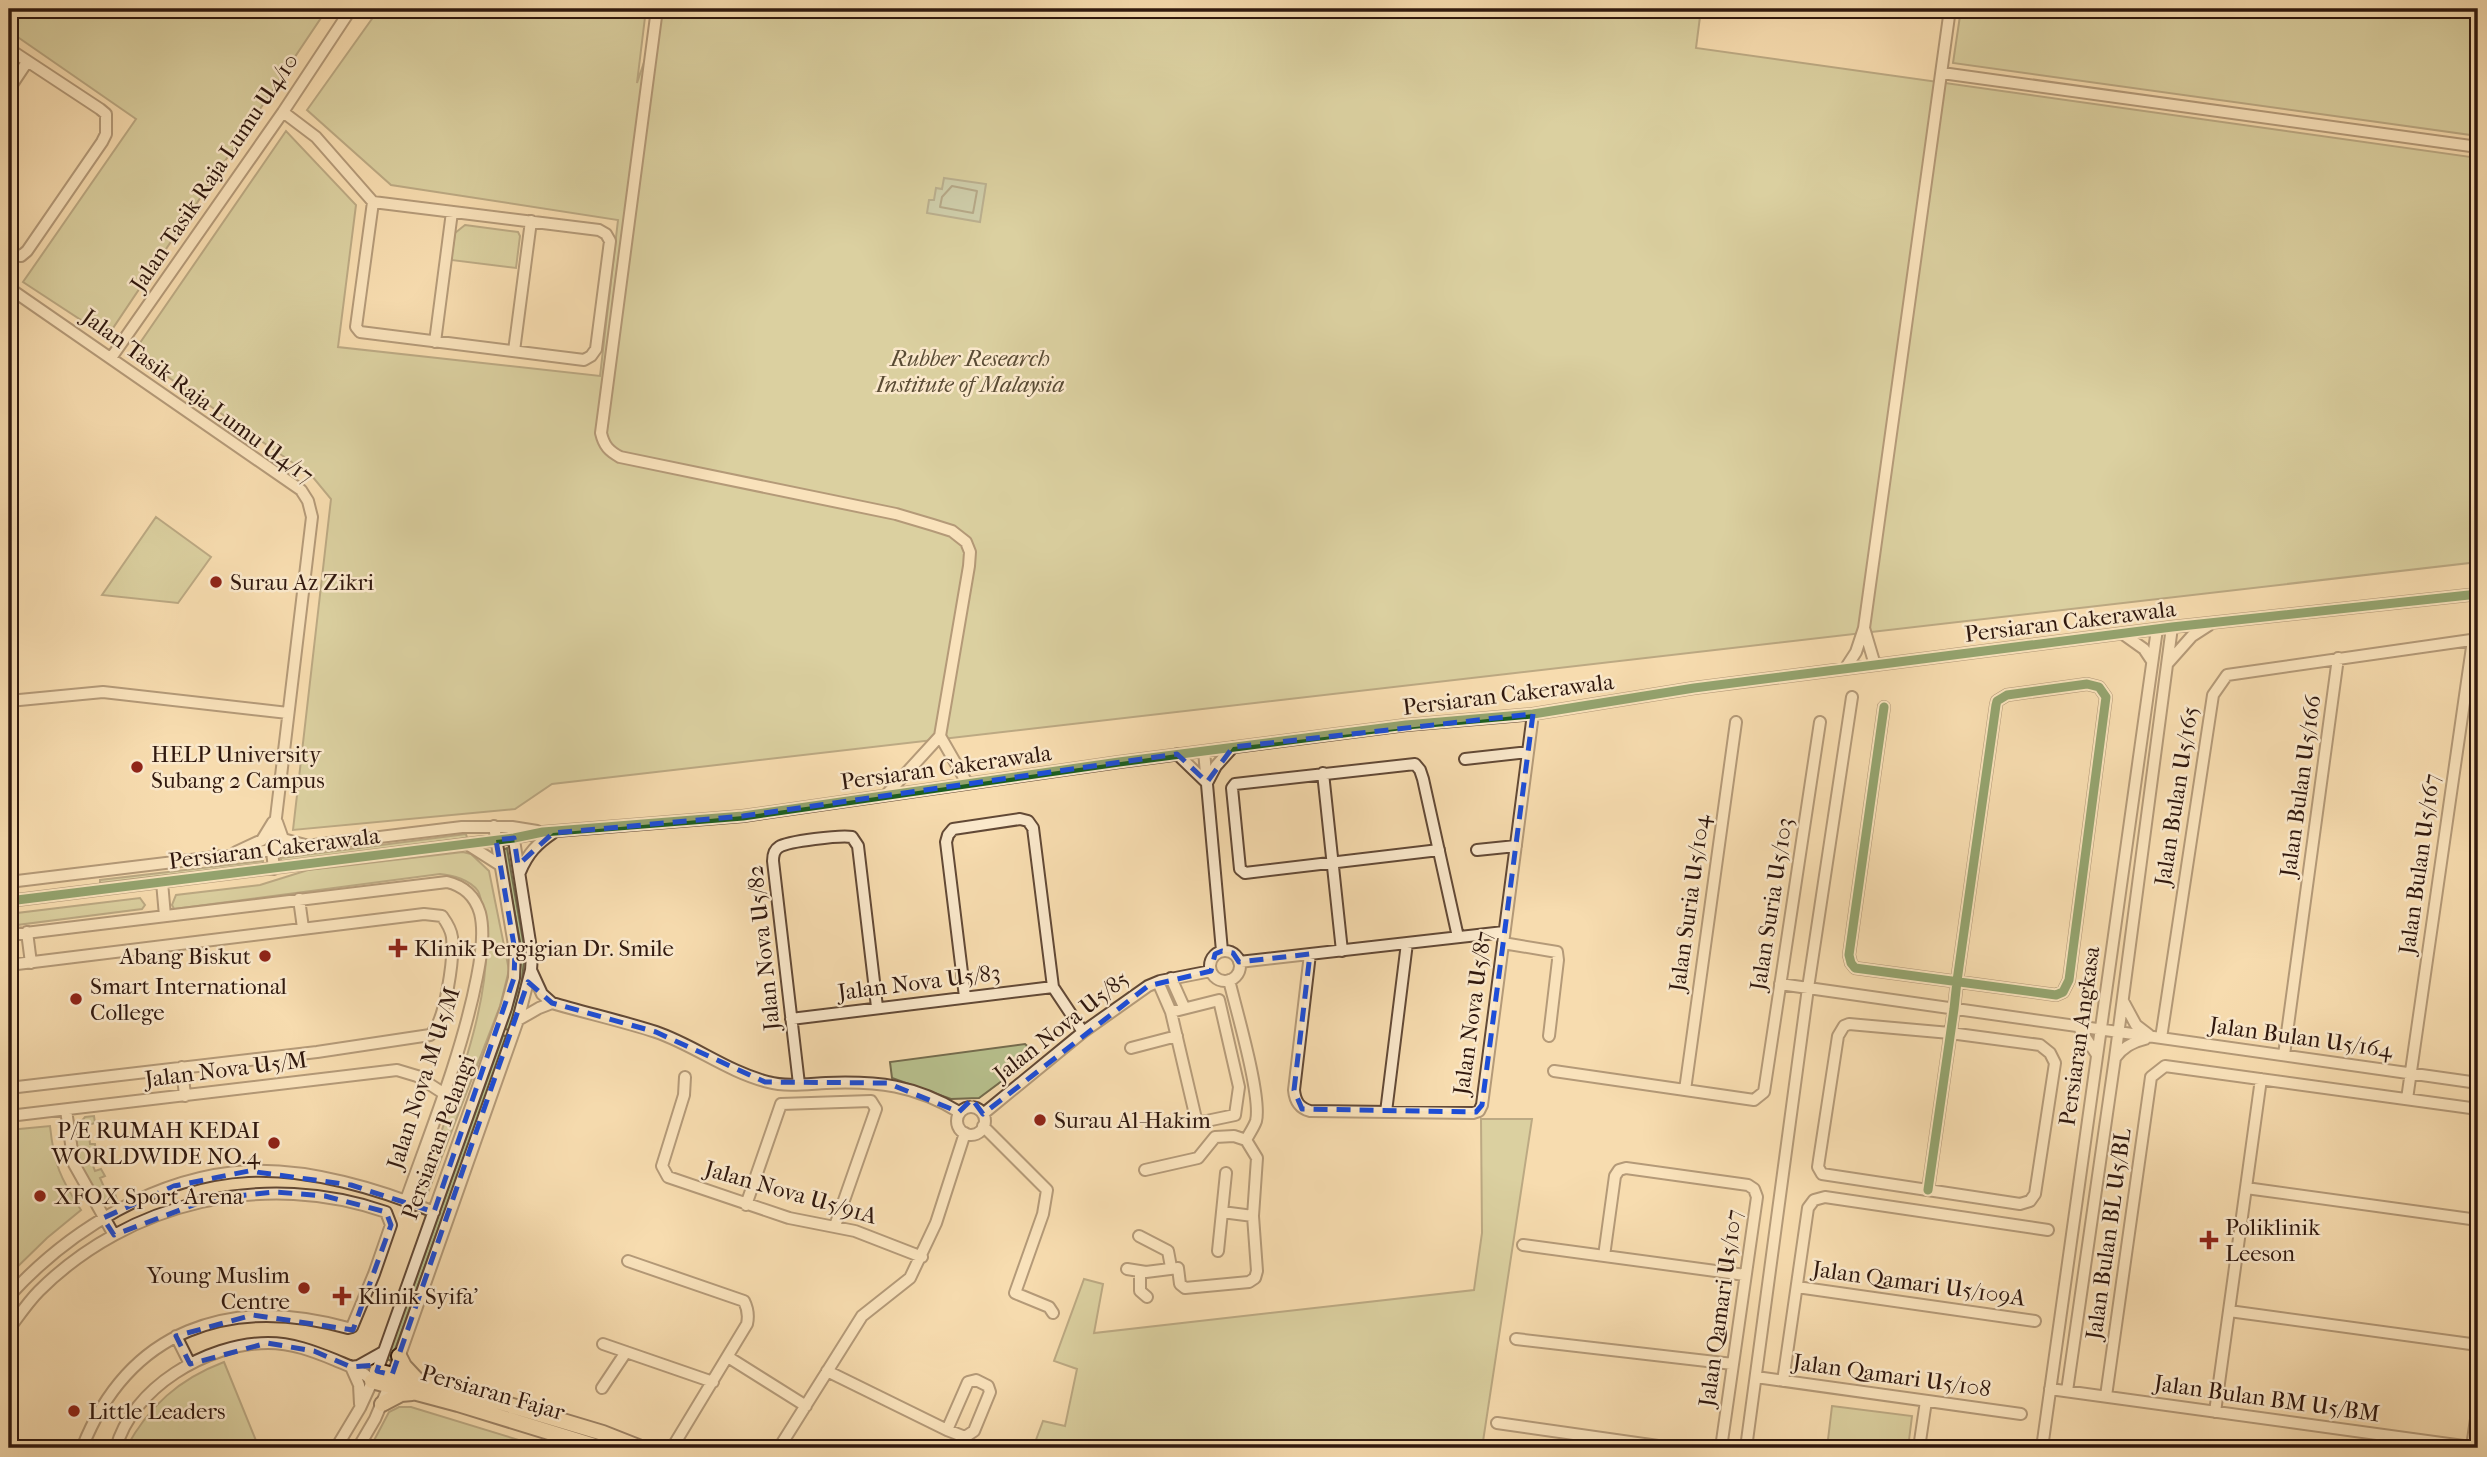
<svg xmlns="http://www.w3.org/2000/svg" width="2487" height="1457" font-family="'IM FELL French Canon',serif">
	<rect width="100%" height="100%" fill="#f7dcaf"/>
	<filter id="stains"><feTurbulence type="fractalNoise" baseFrequency=".00286" numOctaves="4"/><feColorMatrix values="0 0 0 0 .2 0 0 0 0 .09 0 0 0 0 .02 0 0 0 .5 -.17"/></filter>
	<radialGradient id="worn" r=".72"><stop offset=".6" stop-color="#630" stop-opacity="0"/><stop offset="1" stop-color="#630" stop-opacity=".3"/></radialGradient>
	<path fill="#b8c18e" stroke="#746c4e" stroke-width="2" d="M9 9H327L107 337 23 282 136 119 9 31Z
		M379 9H646L637 83 662 9H1701L1696 48 2478 158V562L552 784 515 809 293 830 331 499 312 476 133 353 286 131 356 205 338 347 600 376 618 220 391 185 307 110Z
		M1961 9H2478V136L1953 63Z
		M465 225 518 232 520 236 516 268 451 260 455 233Z
		M156 517 211 557 178 603 102 595Z
		M466 834 467 838 281 862V858Z
		M507 848 525 952 521 989 509 1030 505 1029 518 988 522 952 503 850Z
		M463 852 471 854 489 871 509 970 500 1006 427 1195 423 1198 418 1195C445 1119 501 991 483 912 482 906 481 896 478 891 470 880 453 875 440 874L174 909 172 905 176 895 260 885 308 870Z
		M263 861V864L100 883V880Z
		M140 898 145 905 142 909 9 926V914Z
		M503 1035 507 1037 391 1361 387 1359Z
		M1025 1044 1037 1055 979 1098 951 1099 892 1078 890 1062Z
		M94 1116 95 1123 88 1125 90 1144H95L96 1152 89 1155 95 1171 101 1169 105 1176 100 1178 108 1196 115 1194 118 1203 112 1205 103 1204 98 1198 78 1163 74 1130 85 1117Z
		M1481 1119H1532L1482 1448H1033L1043 1421 1065 1426 1077 1369 1054 1361 1084 1279 1103 1284 1094 1333 1474 1290 1482 1233Z
		M50 1126C54 1164 60 1178 81 1210L47 1238 9 1275V1130Z
		M224 1362 259 1448H126C149 1406 179 1379 224 1362Z
		M1832 1406 1912 1416 1908 1448H1827Z
		M399 1407H411L545 1448H370L389 1412Z"/>
	<path fill="#9ebca6" stroke="#727a69" stroke-width="2" d="M944 178 986 184 980 222 927 213 929 200H934L936 188 942 189Z"/>
	<g fill="none" stroke-linecap="round" stroke-linejoin="round">
		<path stroke="#676a5a" stroke-width="2" d="M952 186 977 191 973 213 940 207 942 197Z"/>
		<defs>
			<path id="minor" d="M657 9 601 433C604 446 609 451 620 457L896 514 933 525 952 531 966 542 970 552 969 566 940 736 887 794
				M9 49 100 109 106 114V134L102 142 27 251 21 256 9 254
				M1942 73 2478 147
				M9 89 27 62
				M283 112 316 137 373 202 599 230 606 234 610 241 596 349 591 356 584 360 360 332 356 327 373 202
				M9 288 301 490 308 501 312 517 272 851 274 869
				M435 342 452 212
				M514 351 531 221
				M111 358 283 112 351 9
				M1864 628 1875 665
				M2123 634 2144 649 2152 661
				M2168 663 2192 636 2209 625
				M1845 669 1856 652 1864 628 1950 9
				M9 701 103 692 288 713
				M1884 707 1849 955 1851 963 1855 968 2056 995 2063 992 2069 980 2106 697 2099 687 2087 684 2007 695 1997 701 1996 705 1957 981 1954 1009 1928 1190
				M940 736 967 783
				M1204 751 1222 951
				M1177 754 1207 783
				M1465 759 1528 752
				M1323 773 1342 951
				M1207 783 1216 766 1233 747
				M277 822 283 839 305 845
				M467 844 500 865
				M1439 850 1245 873 1240 869 1232 788 1235 784 1415 764 1420 770 1423 779 1458 937
				M1477 850 1516 846
				M236 852 262 840 273 822
				M520 872C528 853 537 844 553 833
				M9 882 462 827H512L537 831
				M162 882 165 916
				M299 899 303 928
				M9 901 514 838 543 832 743 816 1119 762 1406 725 1533 714 1694 688 1875 665 2172 627 2478 594
				M27 932 31 963
				M9 935 447 882C464 886 475 896 480 913 485 933 481 957 477 977 462 1053 432 1127 406 1200
				M1503 943 1557 952 1558 960 1549 1036
				M1210 966a15 15 0 1 1 30 0a15 15 0 1 1-30 0Z
				M1310 954 1294 1090C1295 1101 1299 1108 1310 1111L1473 1113 1479 1111 1482 1105 1533 714
				M1239 962 1504 932
				M9 965 424 914 442 916C447 923 451 929 452 937 454 957 446 1022 430 1035L317 1052 9 1088
				M531 970 542 994 552 1003C586 1013 622 1021 656 1032 694 1045 728 1072 768 1082 786 1087 807 1084 826 1083 878 1081 915 1085 959 1112
				M1171 978 1184 1007
				M1229 980C1236 1009 1262 1097 1256 1121 1254 1127 1249 1134 1246 1140
				M1158 982 1171 1012 1197 1123 1235 1115 1239 1087 1219 1000 1171 1012
				M1780 984 2478 1083
				M965 997 946 842 948 835 953 829 1020 819 1028 821 1033 828 1053 987 1083 1032
				M2123 1001 2136 1025 2149 1035
				M791 1019 1053 987
				M518 1020 539 1008 552 1003
				M1849 1024 1950 1033 2040 1045 2050 1053 2055 1063 2035 1194 2030 1201 2020 1204 1822 1174 1818 1167 1819 1160 1838 1036 1844 1026Z
				M2078 1026 2097 1055
				M2161 1038 2213 695 2227 675 2478 639
				M1131 1048 1177 1036
				M2284 1055 2338 658
				M2115 1058C2123 1047 2132 1042 2145 1039
				M182 1067 185 1096
				M1554 1071 1754 1100 1764 1092 1820 722
				M685 1077 684 1095 662 1166 668 1177 789 1218 855 1231 922 1257
				M799 1084 773 861C773 855 774 850 779 847 788 841 841 835 852 837L858 846 877 1007
				M1685 1090 1736 722
				M2407 1099 2473 640
				M957 1121a14 14 0 1 1 28 0a14 14 0 1 1-28 0Z
				M66 1110 74 1164 114 1235
				M1386 1112 1407 943
				M983 1114 1083 1032 1148 986 1160 981 1211 971
				M9 1116 397 1070 417 1076 443 1093
				M983 1126 1047 1190 1043 1214 1015 1293 1049 1307 1053 1313
				M2246 1188 2478 1220
				M746 1205 781 1104 871 1101 876 1109 835 1226
				M1222 1212 1253 1216
				M1139 1236 1168 1251 1171 1267
				M1523 1245 1745 1275
				M1218 1251 1226 1173
				M1604 1256 1615 1176 1619 1170 1626 1168 1748 1185 1754 1189 1757 1197 1721 1448
				M628 1261 744 1301C748 1309 749 1315 747 1324L672 1448
				M1127 1269 1146 1272 1178 1268 1180 1284 1185 1288 1249 1282 1255 1278 1257 1271 1253 1216 1257 1158 1246 1140 1234 1136 1215 1137 1198 1158 1145 1170
				M1140 1272V1291L1147 1297
				M1797 1287 2035 1321
				M9 1296C69 1230 157 1176 248 1171 308 1168 380 1189 434 1212
				M2229 1311 2478 1345
				M9 1329C18 1317 28 1302 39 1291 129 1201 266 1170 386 1212L391 1225 374 1274 352 1327 348 1328C230 1295 129 1329 82 1448
				M176 1336 190 1364
				M1516 1339 1733 1364
				M603 1344 713 1382
				M728 1357 806 1406
				M351 1367 359 1385 360 1404
				M351 1367 358 1366 383 1352
				M827 1371 947 1430 965 1437 974 1431 990 1392 988 1386 976 1380 968 1382 947 1430
				M1756 1377 2021 1414
				M1783 1381 1808 1208 1814 1200 1825 1197 2048 1230
				M602 1388 626 1352
				M2050 1389 2478 1448
				M2067 1391 2115 1058 2172 627
				M2106 1396 2151 1077 2165 1066 2478 1109
				M2215 1412 2261 1079
				M1497 1423 1672 1448
				M2472 1447 2478 1405
				M116 1448C132 1388 207 1343 268 1343 292 1343 313 1351 335 1360 349 1366 362 1370 372 1381
				M336 1448 360 1408 377 1371 506 1008 514 978 515 951 494 826
				M358 1448 375 1419 389 1386 518 1020 531 970 532 955 512 827
				M779 1448 862 1316 910 1278 936 1223 965 1133
				M1746 1448 1808 988 1852 697
				M1919 1448 1926 1401
				M2042 1448 2157 629"/>
			<path id="major" d="M399 1356 404 1366 418 1381
				M377 1371 489 1399 603 1433 641 1448
				M372 1381 458 1404 601 1448
				M382 1404 401 1394 412 1393"/>
		</defs>
		<use href="#minor" stroke="#624936" stroke-width="14"/>
		<use href="#major" stroke="#30180e" stroke-width="18"/>
		<use href="#minor" stroke="#fae8cb" stroke-width="10"/>
		<use href="#major" stroke="#f7dcaf" stroke-width="14"/>
		<defs>
			<path id="cycleway" d="M1884 707 1849 955 1851 963 1855 968 2056 995 2063 992 2069 980 2106 697 2099 687 2087 684 2007 695 1997 701 1996 705 1957 981 1954 1009 1928 1190
				M9 901 514 838 543 832 743 816 1119 762 1406 725 1533 714 1694 688 1875 665 2172 627 2478 594"/>
		</defs>
		<use href="#cycleway" stroke="#fae8cb" stroke-width="13"/>
		<use href="#cycleway" stroke="#1b5e20" stroke-width="9"/>
	</g>
	<path d="M0 0H2487V1457H0ZM1533 714 1482 1105 1476 1112 1302 1109 1294 1090 1310 954 1239 962 1233 953 1222 951 1215 954 1211 971 1148 986 983 1114 972 1099 959 1112 887 1083 765 1082 656 1032 552 1003 528 982 392 1375 377 1371 379 1365 351 1367 314 1351 267 1343 190 1364 176 1336 253 1315 353 1330 391 1225 386 1212 325 1196 275 1192 209 1199 114 1235 103 1218 174 1186 249 1171 351 1185 434 1212 514 978 515 951 496 840 514 838 518 865 553 833 743 816 1177 754 1207 782 1233 747Z" fill="#f7dcaf" fill-opacity=".55" fill-rule="evenodd"/>
	<path fill="none" stroke="#1d4ed8" stroke-width="5" stroke-dasharray="14 9" stroke-linejoin="round" d="M1533 714 1482 1105 1476 1112 1302 1109 1294 1090 1310 954 1239 962 1233 953 1222 951 1215 954 1211 971 1148 986 983 1114 972 1099 959 1112 887 1083 765 1082 656 1032 552 1003 528 982 392 1375 377 1371 379 1365 351 1367 314 1351 267 1343 190 1364 176 1336 253 1315 353 1330 391 1225 386 1212 325 1196 275 1192 209 1199 114 1235 103 1218 174 1186 249 1171 351 1185 434 1212 514 978 515 951 496 840 514 838 518 865 553 833 743 816 1177 754 1207 782 1233 747Z"/>
	<g fill="#8f2418" stroke="#fae8cb" stroke-width="2.5">
		<circle cx="216" cy="582" r="7"/>
		<circle cx="137" cy="767" r="7"/>
		<path d="M394.5 937.5h7v7h7v7h-7v7h-7v-7h-7v-7h7z"/>
		<circle cx="265" cy="956" r="7"/>
		<circle cx="76" cy="999" r="7"/>
		<circle cx="1040" cy="1120" r="7"/>
		<circle cx="274" cy="1143" r="7"/>
		<circle cx="40" cy="1196" r="7"/>
		<path d="M2205.5 1229.5h7v7h7v7h-7v7h-7v-7h-7v-7h7z"/>
		<circle cx="304" cy="1288" r="7"/>
		<path d="M338.5 1285.5h7v7h7v7h-7v7h-7v-7h-7v-7h7z"/>
		<circle cx="74" cy="1411" r="7"/>
	</g>
	<g text-anchor="middle" stroke-width="5" stroke-linejoin="round" paint-order="stroke">
		<g font-size="23" fill="#30180e" stroke="#fae8cb">
			<text transform="translate(214 172) rotate(-56)" y="8">Jalan Tasik Raja Lumu U4/10</text>
			<text transform="translate(198 396) rotate(36)" y="8">Jalan Tasik Raja Lumu U4/17</text>
			<text transform="translate(2070 621) rotate(-7)" y="8">Persiaran Cakerawala</text>
			<text transform="translate(1508 694) rotate(-7)" y="8">Persiaran Cakerawala</text>
			<text transform="translate(946 767) rotate(-8)" y="8">Persiaran Cakerawala</text>
			<text transform="translate(2300 786) rotate(-82)" y="8">Jalan Bulan U5/166</text>
			<text transform="translate(2176 796) rotate(-81)" y="8">Jalan Bulan U5/165</text>
			<text transform="translate(274 848) rotate(-7)" y="8">Persiaran Cakerawala</text>
			<text transform="translate(2419 864) rotate(-82)" y="8">Jalan Bulan U5/167</text>
			<text transform="translate(1689 903) rotate(-82)" y="8">Jalan Suria U5/104</text>
			<text transform="translate(1771 904) rotate(-81)" y="8">Jalan Suria U5/103</text>
			<text transform="translate(763 948) rotate(-96)" y="8">Jalan Nova U5/82</text>
			<text transform="translate(919 982) rotate(-7)" y="8">Jalan Nova U5/83</text>
			<text transform="translate(1472 1013) rotate(-82)" y="8">Jalan Nova U5/87</text>
			<text transform="translate(1061 1026) rotate(-38)" y="8">Jalan Nova U5/85</text>
			<text transform="translate(2079 1036) rotate(-82)" y="8">Persiaran Angkasa</text>
			<text transform="translate(2301 1037) rotate(8)" y="8">Jalan Bulan U5/164</text>
			<text transform="translate(226 1069) rotate(-7)" y="8">Jalan Nova U5/M</text>
			<text transform="translate(423 1078) rotate(-72)" y="8">Jalan Nova M U5/M</text>
			<text transform="translate(438 1137) rotate(-70)" y="8">Persiaran Pelangi</text>
			<text transform="translate(791 1192) rotate(16)" y="8">Jalan Nova U5/91A</text>
			<text transform="translate(2108 1234) rotate(-82)" y="8">Jalan Bulan BL U5/BL</text>
			<text transform="translate(1919 1283) rotate(8)" y="8">Jalan Qamari U5/109A</text>
			<text transform="translate(1720 1308) rotate(-82)" y="8">Jalan Qamari U5/107</text>
			<text transform="translate(1892 1375) rotate(8)" y="8">Jalan Qamari U5/108</text>
			<text transform="translate(493 1392) rotate(16)" y="8">Persiaran Fajar</text>
			<text transform="translate(2267 1398) rotate(8)" y="8">Jalan Bulan BM U5/BM</text>
		</g>
		<g font-size="23" font-style="italic" fill="#594b34" stroke="#fae8cb">
			<text x="970" y="366">Rubber Research<tspan x="970" dy="26">Institute of Malaysia</tspan></text>
		</g>
		<g font-size="23" fill="#30180e" stroke="#fae8cb" text-anchor="start">
			<text x="230" y="590">Surau Az Zikri</text>
			<text x="151" y="762">HELP University<tspan x="151" dy="26">Subang 2 Campus</tspan></text>
			<text x="414" y="956">Klinik Pergigian Dr. Smile</text>
			<text x="251" y="964" text-anchor="end">Abang Biskut</text>
			<text x="90" y="994">Smart International<tspan x="90" dy="26">College</tspan></text>
			<text x="1054" y="1128">Surau Al-Hakim</text>
			<text x="260" y="1138" text-anchor="end">P/E RUMAH KEDAI<tspan x="260" dy="26">WORLDWIDE NO.4</tspan></text>
			<text x="54" y="1204">XFOX Sport Arena</text>
			<text x="2225" y="1235">Poliklinik<tspan x="2225" dy="26">Leeson</tspan></text>
			<text x="290" y="1283" text-anchor="end">Young Muslim<tspan x="290" dy="26">Centre</tspan></text>
			<text x="358" y="1304">Klinik Syifa'</text>
			<text x="88" y="1419">Little Leaders</text>
		</g>
	</g>
	<rect width="2487" height="1457" fill="none" stroke="#f7dcaf" stroke-width="35"/>
	<rect x="10" y="10" width="2466" height="1436" fill="none" stroke="#30180e" stroke-width="3.5"/>
	<rect x="18" y="18" width="2452" height="1422" fill="none" stroke="#30180e" stroke-width="2"/>
	<rect width="100%" height="100%" filter="url(#stains)"/>
	<rect width="100%" height="100%" fill="url(#worn)"/>
</svg>
